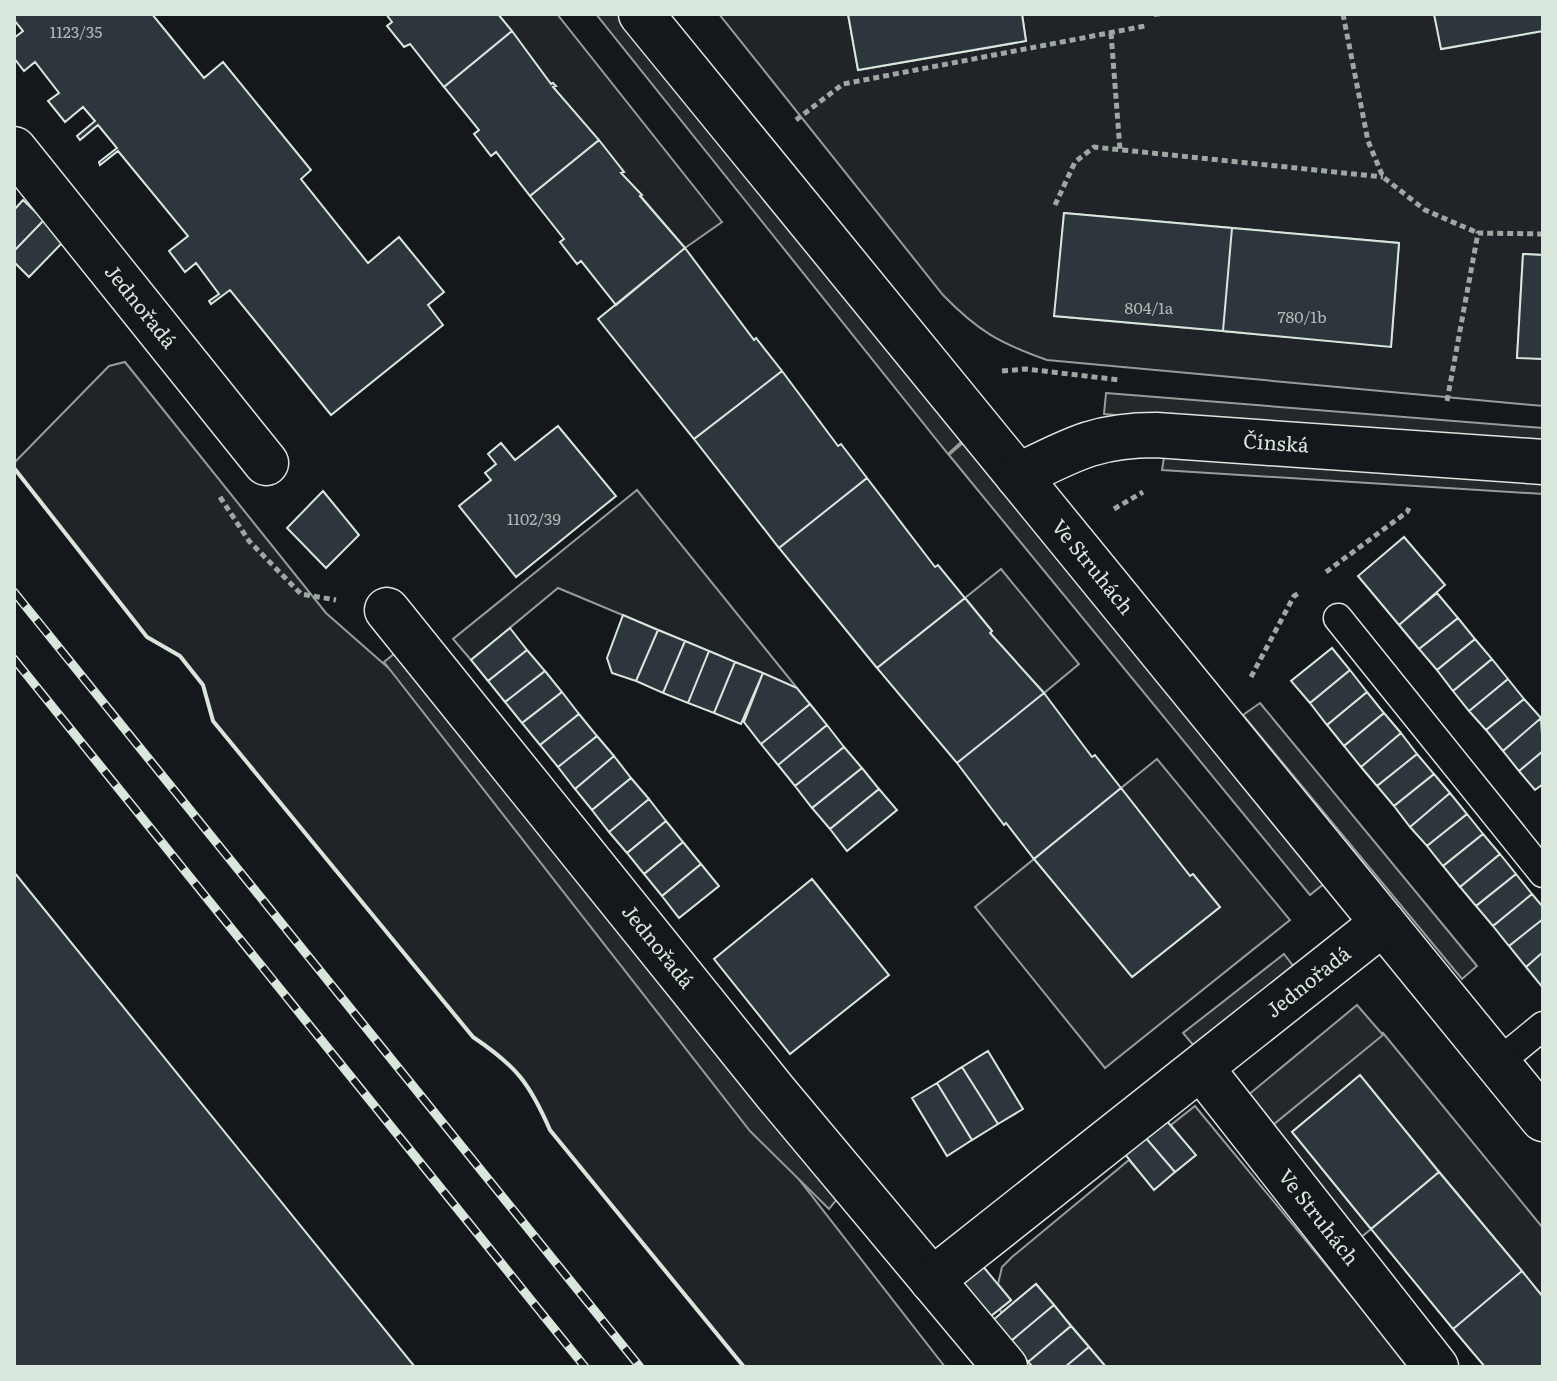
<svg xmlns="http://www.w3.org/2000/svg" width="1557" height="1381" font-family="Literata,serif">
	<rect width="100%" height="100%" fill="#14181c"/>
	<path fill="#202428" stroke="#939e99" stroke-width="2" fill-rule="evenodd" d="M498 14H557L722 222 685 248 621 173 623 171 553 87V83L551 84Z
		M719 14H848L858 70 1026 41 1022 14H1154L1155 16 1169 14H1434L1442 49 1543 31V255L1523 254 1517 357 1543 359V406L1047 360C999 343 978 331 943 295ZM1064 213 1399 243 1391 346 1055 316Z
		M125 362 326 613 393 672 619 948 945 1367H744L550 1130C529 1082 516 1066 473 1037L213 721 203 685 180 656 147 637 14 468V463L109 366Z
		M637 490 797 688 558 588 471 660 453 639Z
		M1001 569 1079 664 1044 693 990 633 992 631 965 598Z
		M1157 759 1290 920 1105 1068 975 907 1034 859 1133 976 1220 907 1193 874 1190 876 1121 788Z
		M1383 1033 1543 1228V1297L1360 1076 1292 1132 1371 1229 1360 1238 1266 1129Z
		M1195 1106 1410 1367H1106L1036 1284 1001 1313 1000 1309 1011 1300 998 1284 1002 1267 1012 1257 1129 1160 1154 1189 1195 1155 1171 1125Z"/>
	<path fill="#24282b" stroke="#939e99" stroke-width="2" d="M596 14H619L962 441 948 454Z
		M1106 393 1543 428V450L1414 441 1104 414Z
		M964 442 1326 882 1310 895 949 455Z
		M1165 451 1543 476V494L1162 470Z
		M399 650 841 1194 829 1209 750 1131 384 662Z
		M1260 703 1477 966 1462 979 1243 715Z
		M1284 954 1308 985 1209 1064 1183 1033Z
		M1357 1005 1383 1035 1268 1129 1242 1100Z"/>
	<path fill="#2c363c" stroke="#d8e6dc" stroke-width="2" d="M14 14H152L204 78 223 62 311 170 301 179 368 263 399 237 444 292 428 305 443 325 331 415 230 290 211 304 209 301 219 294 196 263 185 272 169 251 188 236 118 151 100 165 99 162 117 148 98 125 80 140 77 136 95 121 83 107 65 122 48 101 59 93 35 62 24 71 14 58V38L23 31 14 20Z
		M386 14H498L512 31 444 87 410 44 404 47 387 26 392 22Z
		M848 14H1022L1026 41 858 70Z
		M1434 14H1543V31L1441 49Z
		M512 31 551 84 553 83 556 86 553 87 599 140 530 196 496 152 491 156 474 134 479 130 444 87Z
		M599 140 624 172 621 173 642 195 640 196 685 248 616 305 581 261 577 264 560 242 564 239 530 196Z
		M23 200 44 220 14 251V210Z
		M1064 213 1232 228 1223 331 1054 316Z
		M44 220 64 241 29 277 14 262V251Z
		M1232 228 1399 243 1391 347 1223 331Z
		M685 248 754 340 756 338 782 371 694 439 598 319Z
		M1523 254 1543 255V359L1517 358Z
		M782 371 838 446 841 444 867 478 779 548 694 439Z
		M558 426 616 496 516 577 459 506 491 480 485 473 496 464 488 454 501 443 515 460Z
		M867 478 935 567 938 565 965 598 877 668 779 548Z
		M323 491 359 535 326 568 287 528Z
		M1404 537 1445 585 1399 625 1358 576Z
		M1437 593 1458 618 1419 649 1399 625Z
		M965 598 992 631 990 633 1044 693 957 763 877 668Z
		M623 615 658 630 636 681 612 673 607 658Z
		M1458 618 1475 639 1437 670 1419 649Z
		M510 628 527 650 488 681 471 660Z
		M658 630 685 641 663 693 636 681Z
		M1475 639 1492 659 1453 691 1437 670Z
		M685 641 709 651 688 703 663 693Z
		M1332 648 1350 670 1310 703 1291 681Z
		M527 650 545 671 505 702 488 681Z
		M709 651 735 662 714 713 688 703Z
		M1492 659 1508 679 1469 711 1453 691Z
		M735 662 763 673 741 724 714 713Z
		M1350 670 1367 692 1327 725 1310 703Z
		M545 671 562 692 522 723 505 702Z
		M763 673 797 688 810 704 761 744 744 722Z
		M1508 679 1524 699 1486 730 1469 711Z
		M562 692 579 714 540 745 522 723Z
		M1367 692 1384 713 1344 746 1327 725Z
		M1044 693 1092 757 1095 755 1121 788 1034 859 1006 823 1004 825 957 763Z
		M1524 699 1541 718 1503 751 1486 730Z
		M810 704 827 725 778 765 761 744Z
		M1384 713 1401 733 1361 767 1344 746Z
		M579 714 597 736 558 767 540 745Z
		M1541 718 1543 751 1519 771 1503 751Z
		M827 725 844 747 795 786 778 765Z
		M1401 733 1417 754 1377 786 1361 767Z
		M597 736 614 756 575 789 558 767Z
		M844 747 862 768 812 808 795 786Z
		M1543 751V784L1535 790 1519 771Z
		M1417 754 1434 774 1394 806 1377 786Z
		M614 756 631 778 592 810 575 789Z
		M862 768 879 789 830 829 812 808Z
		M1434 774 1450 793 1410 827 1394 806Z
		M631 778 649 799 609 832 592 810Z
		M1121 788 1190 876 1193 874 1220 907 1132 977 1034 859Z
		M879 789 897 810 847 851 830 829Z
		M1450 793 1467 814 1427 846 1410 827Z
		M649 799 666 821 627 853 609 832Z
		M1467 814 1483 834 1443 866 1427 846Z
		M666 821 683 842 644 874 627 853Z
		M1483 834 1500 854 1460 887 1443 866Z
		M683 842 701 864 662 896 644 874Z
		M1500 854 1516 874 1476 906 1460 887Z
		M701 864 719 886 679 918 662 896Z
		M14 872 415 1367H14Z
		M1516 874 1532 894 1493 926 1476 906Z
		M812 879 889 975 790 1054 714 959Z
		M1532 894 1543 907V919L1509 946 1493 926Z
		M1543 919V952L1526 967 1509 946Z
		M1543 952V988L1526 967Z
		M988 1051 1023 1109 998 1124 962 1067Z
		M962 1067 998 1124 972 1140 937 1083Z
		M1360 1075 1439 1172 1371 1229 1292 1132Z
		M937 1083 972 1140 947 1156 912 1098Z
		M1160 1113 1196 1155 1175 1172 1139 1130Z
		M1139 1130 1175 1172 1154 1190 1119 1147Z
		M1439 1172 1522 1271 1453 1329 1371 1229Z
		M976 1258 1011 1300 991 1316 955 1274Z
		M1522 1271 1543 1297V1367H1485L1453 1329Z
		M1036 1284 1054 1305 1011 1341 993 1320Z
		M1054 1305 1071 1326 1028 1362 1011 1341Z
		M1071 1326 1089 1347 1065 1367H1033L1028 1362Z
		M1089 1347 1106 1367H1065Z"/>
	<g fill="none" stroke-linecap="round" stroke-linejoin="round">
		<defs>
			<path id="lane" d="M1338 618 1543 873
				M1498 1063 1543 1026"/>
			<g id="street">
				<path id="s1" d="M641 14 1543 1119"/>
				<path id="s2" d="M14 149 266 463"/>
				<path id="s3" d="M1018 476C1071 450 1095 435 1156 435L1543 462"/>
				<path id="s4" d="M387 610 775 1092 1005 1367"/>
				<path id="s5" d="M1201 1068 1436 1367"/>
				<path id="s6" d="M932 1280 1383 923"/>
			</g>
		</defs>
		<use href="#lane" stroke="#d8e6dc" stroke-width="31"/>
		<use href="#street" stroke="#d8e6dc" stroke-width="47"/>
		<path stroke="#9da8a2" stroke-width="5" stroke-dasharray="6 4" stroke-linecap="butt" d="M1343 14 1368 141 1383 177 1425 210 1478 233
			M1111 33 1120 150
			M796 120 843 84 1145 26
			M1055 205 1075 162 1094 147 1383 177
			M1002 371 1026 369 1120 380
			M1447 401 1478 233 1543 234
			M220 497 249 541 301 594 336 600
			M1114 509 1143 492
			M1326 572 1407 512 1409 508
			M1251 677 1294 596 1299 593"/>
		<use href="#lane" stroke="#14181c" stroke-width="28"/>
		<use href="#street" stroke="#14181c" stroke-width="44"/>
		<defs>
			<path id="rail" d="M14 592 640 1367
				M14 659 585 1367"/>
		</defs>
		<use href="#rail" stroke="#d8e6dc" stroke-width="9"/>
		<use href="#rail" stroke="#14181c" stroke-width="6" stroke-dasharray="18" stroke-linecap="butt"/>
		<path stroke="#d8e6dc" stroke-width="4" d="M14 468 147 637 180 656 203 685 213 721 473 1037C516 1066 529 1082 550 1130L744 1367"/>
	</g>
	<g text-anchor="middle" stroke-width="6" stroke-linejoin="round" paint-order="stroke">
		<g font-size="16" fill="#adbab4">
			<text x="76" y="38">1123/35</text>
			<text x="1149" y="314">804/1a</text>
			<text x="1302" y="323">780/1b</text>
			<text x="534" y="525">1102/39</text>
		</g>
		<g font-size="20" fill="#d8e6dc" stroke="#14181c">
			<text dy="7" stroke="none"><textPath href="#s2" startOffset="202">Jednořadá</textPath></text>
			<text dy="7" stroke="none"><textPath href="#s3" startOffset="266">Čínská</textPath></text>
			<text dy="7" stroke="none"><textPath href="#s1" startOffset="714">Ve Struhách</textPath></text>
			<text dy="7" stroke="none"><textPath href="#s4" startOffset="432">Jednořadá</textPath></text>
			<text dy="7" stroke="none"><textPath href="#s6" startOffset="480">Jednořadá</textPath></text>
			<text dy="7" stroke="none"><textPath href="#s5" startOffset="190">Ve Struhách</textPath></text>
		</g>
	</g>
	<rect width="1557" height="1381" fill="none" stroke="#d8e6dc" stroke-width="32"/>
</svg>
